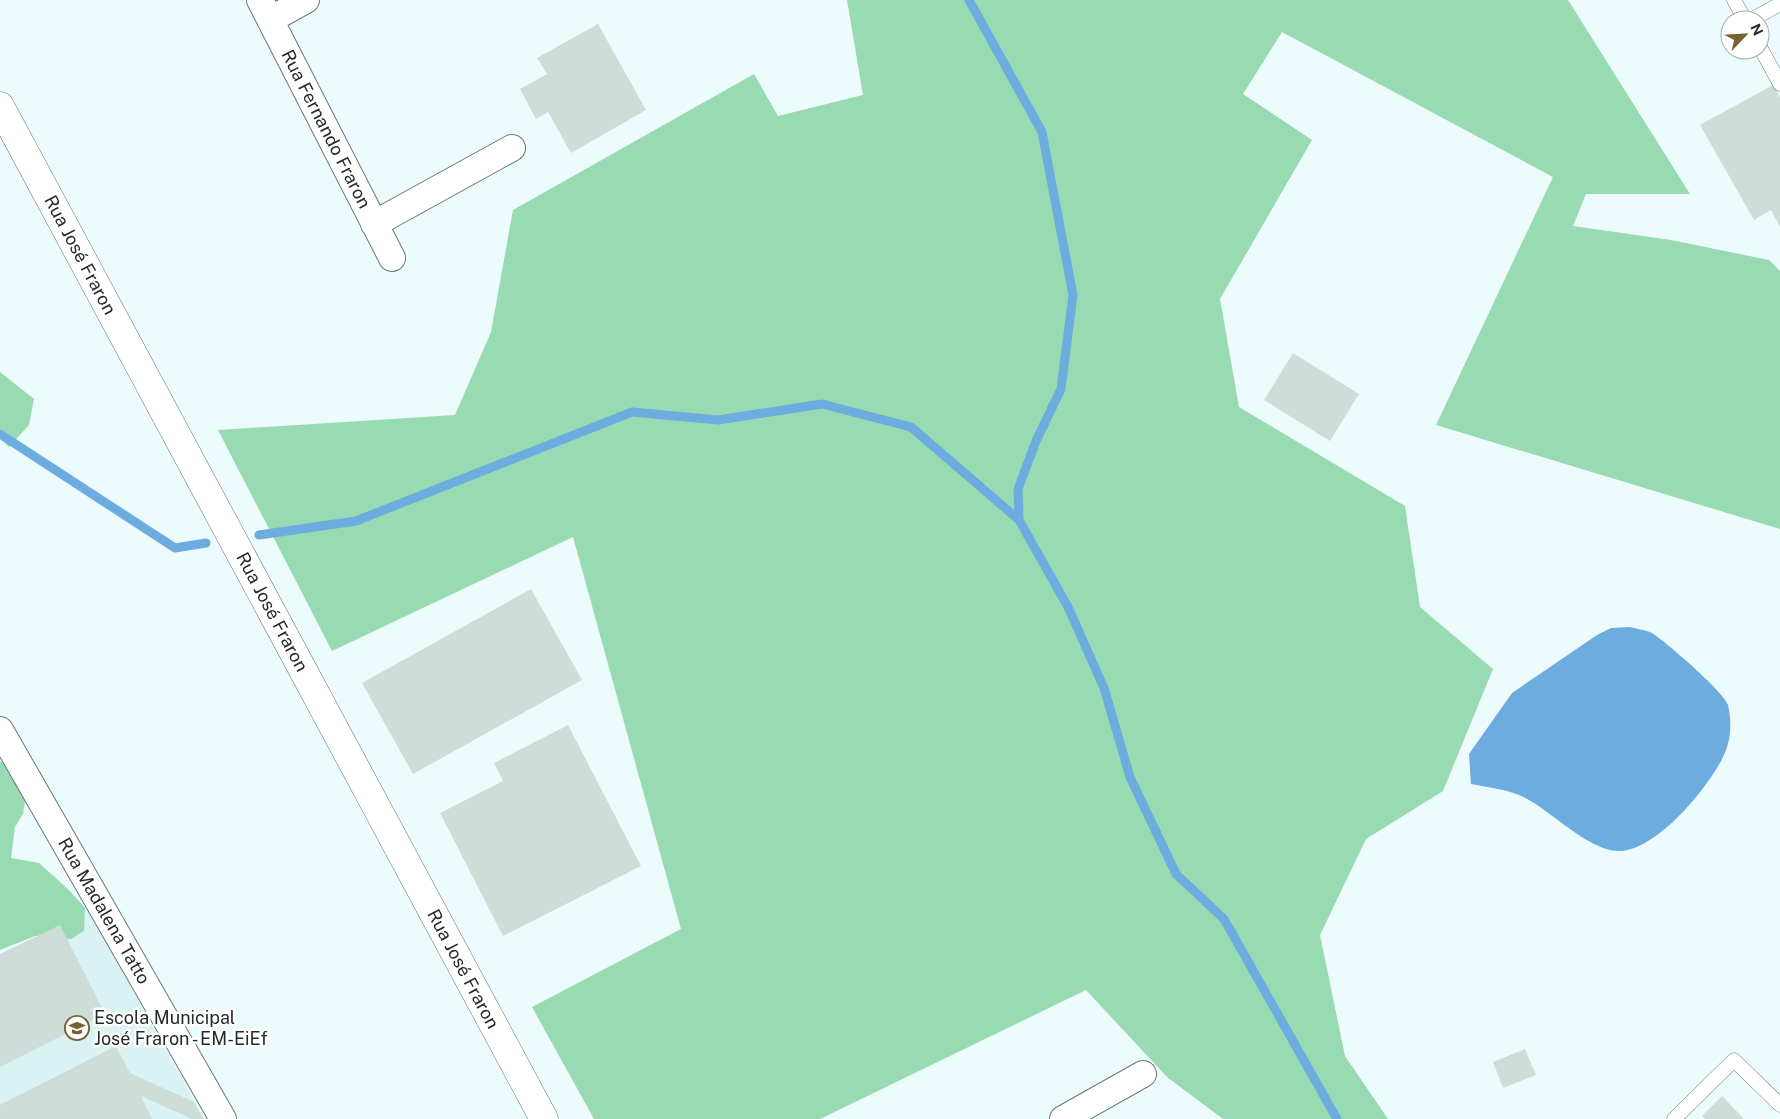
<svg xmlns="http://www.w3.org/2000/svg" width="1780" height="1119" font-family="'Public Sans',sans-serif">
	<rect width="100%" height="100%" fill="#ecfbfc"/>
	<path fill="#d9f2f3" d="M89 911 204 1119H0V954Z"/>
	<path fill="#98dab1" d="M847 0H1568L1690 194H1586L1573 226 1671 240 1769 260 1780 271V529L1436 425 1553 177 1282 32 1243 94 1312 140 1220 299 1239 407 1405 506 1420 607 1493 669 1443 791 1366 839 1320 935 1345 1056 1388 1119H1223L1167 1077 1086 990 820 1119H594L532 1007 681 929 573 537 332 651 218 430 455 415 491 332 513 210 754 74 778 116 863 95Z
		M0 372 34 399 29 425 9 447 0 438Z
		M0 761 16 776 26 795 23 814 15 827 11 858 39 863 69 890 85 908 84 931 71 939 35 936 0 950Z"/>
	<path fill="#6dacde" d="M1630 627C1637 629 1646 630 1652 633 1665 641 1725 693 1728 705 1732 722 1731 742 1723 757 1708 788 1655 853 1617 851 1585 849 1548 807 1519 795 1505 789 1486 787 1471 784L1469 754 1512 693 1597 635 1611 628Z"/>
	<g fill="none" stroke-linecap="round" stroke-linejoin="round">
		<path stroke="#6dacde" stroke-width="9" d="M969 0 1042 132 1073 295 1061 389 1036 441 1018 489 1019 520 1068 607 1104 688 1130 777 1176 874 1224 919 1337 1119
			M0 434 175 548 206 543
			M259 535 356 521 632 412 718 420 822 404 911 427 1019 520"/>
	</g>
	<path fill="#cfddd9" d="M598 24 646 110 571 153 548 112 536 119 520 89 547 74 537 58Z
		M1773 85 1780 97V227L1771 210 1754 220 1700 125Z
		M1293 353 1359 394 1330 441 1264 400Z
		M531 589 582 680 413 774 362 683Z
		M568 725 641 866 503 936 440 813 503 781 494 763Z
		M60 925 105 1014 0 1067V954Z
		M116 1046 130 1073 194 1102 204 1119H192L141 1096 152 1119H0V1105Z
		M1525 1049 1536 1075 1503 1088 1493 1062Z
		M1722 1096 1744 1119H1705L1702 1116Z"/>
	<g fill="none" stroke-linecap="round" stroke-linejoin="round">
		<defs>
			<path id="service" d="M1734 0 1745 20
				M1751 20 1780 4
				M1760 47 1780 84
				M1674 1119 1734 1060 1780 1105"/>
			<path id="minor" d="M260 0 392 258
				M270 20 306 0
				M374 224 512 148
				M0 730 223 1119
				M1063 1119 1143 1074"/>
			<path id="tertiary" d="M0 106 544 1119"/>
		</defs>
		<use href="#service" stroke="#6a7778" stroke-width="15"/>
		<use href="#minor" stroke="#6a7778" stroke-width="28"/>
		<use href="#tertiary" stroke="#6a7778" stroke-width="29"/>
		<use href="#service" stroke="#fff" stroke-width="14"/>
		<use href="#minor" stroke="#fff" stroke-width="26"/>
		<use href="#tertiary" stroke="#fff" stroke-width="28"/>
	</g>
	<defs>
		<symbol id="school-ring" viewBox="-11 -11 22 22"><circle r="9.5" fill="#fff" stroke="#756432" stroke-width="1.5"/><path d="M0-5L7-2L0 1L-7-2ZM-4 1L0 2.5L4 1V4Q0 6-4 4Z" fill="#756432"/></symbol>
	</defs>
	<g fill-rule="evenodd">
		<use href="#school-ring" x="63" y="1014" width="28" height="28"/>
	</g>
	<g text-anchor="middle" stroke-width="5" stroke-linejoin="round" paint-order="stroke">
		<g font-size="18" fill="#252a2b" stroke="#fff">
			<text transform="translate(326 129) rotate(63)" y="6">Rua Fernando Fraron</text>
			<text transform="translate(80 255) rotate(62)" y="6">Rua José Fraron</text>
			<text transform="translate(272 612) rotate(62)" y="6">Rua José Fraron</text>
			<text transform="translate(104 911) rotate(60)" y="6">Rua Madalena Tatto</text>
			<text transform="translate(463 969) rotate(62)" y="6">Rua José Fraron</text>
		</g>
		<g font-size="18" fill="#252a2b" stroke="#fff" text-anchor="start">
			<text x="94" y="1024">Escola Municipal<tspan x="94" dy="21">José Fraron - EM-EiEf</tspan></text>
		</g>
	</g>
	<g transform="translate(1745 35) rotate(65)"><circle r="24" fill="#ffffff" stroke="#a8aaaa"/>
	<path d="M0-4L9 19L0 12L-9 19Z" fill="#756432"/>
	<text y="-8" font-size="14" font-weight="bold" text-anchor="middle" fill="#252a2b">N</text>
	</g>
</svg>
